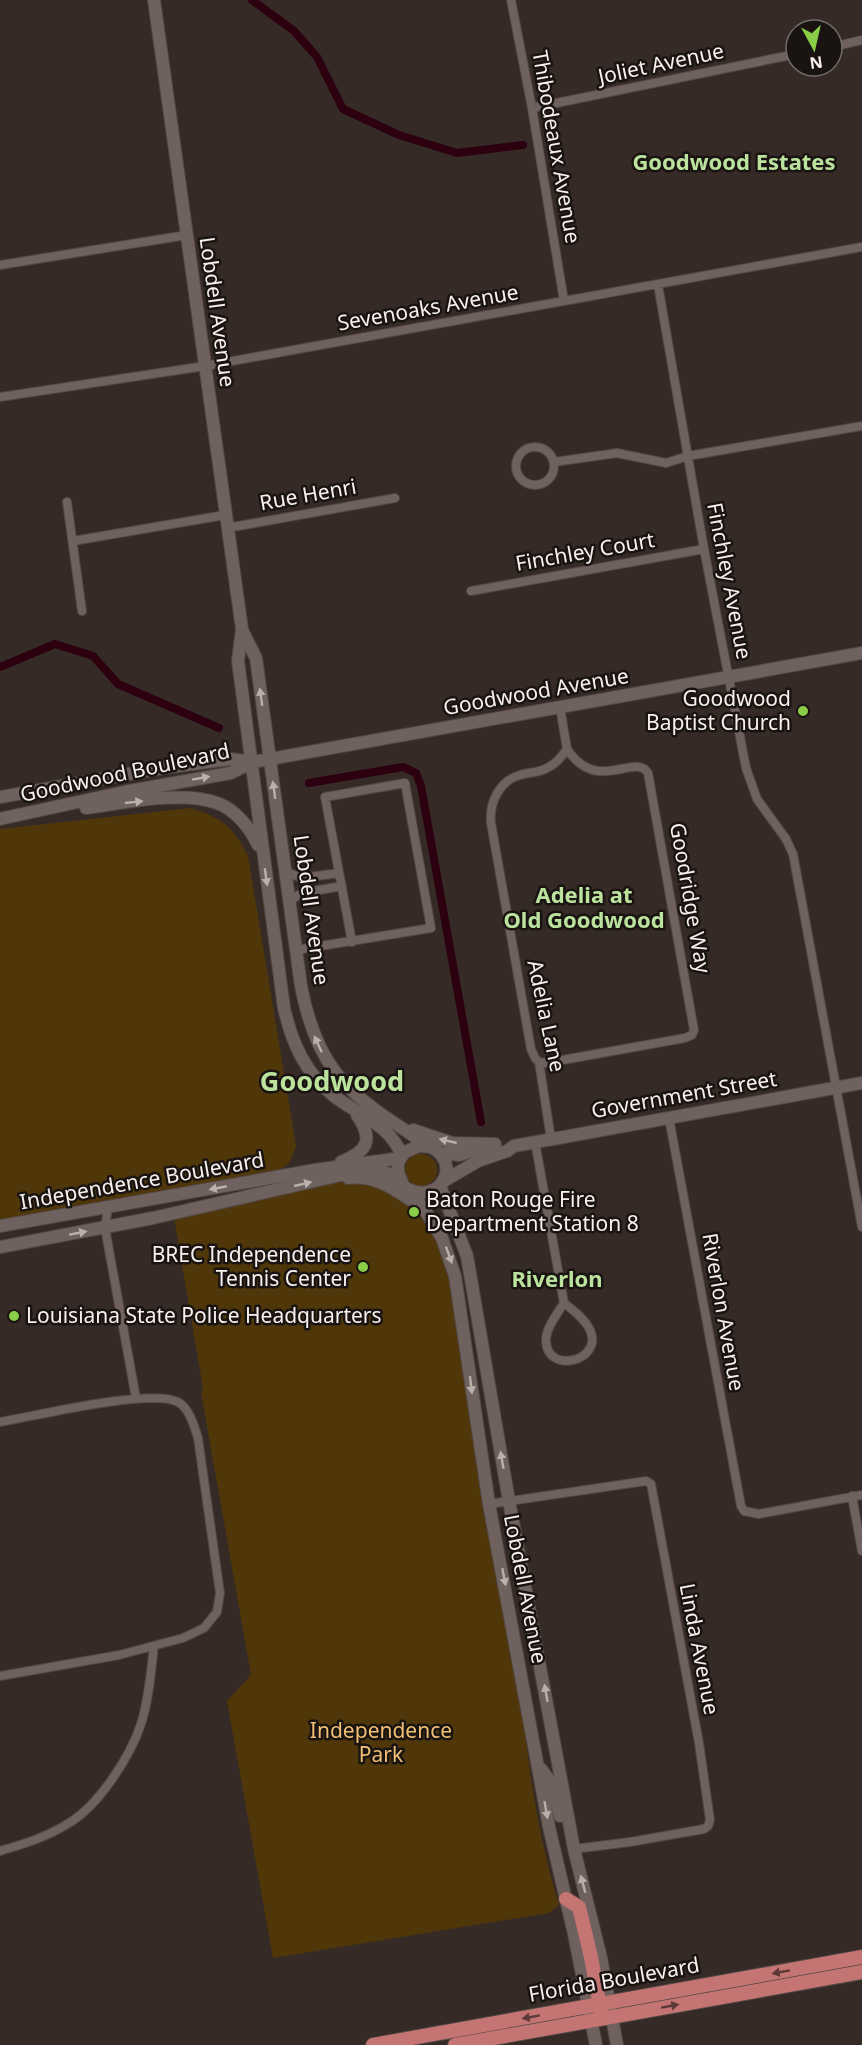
<svg xmlns="http://www.w3.org/2000/svg" width="862" height="2045" font-family="'Noto Sans',sans-serif">
	<rect width="100%" height="100%" fill="#362a26"/>
	<path fill="#503709" d="M190 808C222 817 233 827 248 856L296 1146 290 1162 278 1172 0 1222V829Z
		M405 1170a16 16 0 1 1 32 0a16 16 0 1 1-32 0Z
		M351 1181C402 1187 431 1222 450 1268L523 1712C529 1777 540 1842 559 1905L549 1913 273 1958 227 1701 251 1675 201 1392 203 1388 174 1218 322 1185Z"/>
	<g fill="none" stroke-linecap="round" stroke-linejoin="round">
		<path stroke="#2c000f" stroke-width="8" d="M252 0 294 31 317 57 343 109 399 135 457 153 523 145
			M0 667 55 644 93 656 118 684 219 728
			M309 783 403 767 416 773 421 786 481 1122"/>
		<defs>
			<path id="street" d="M511 0 532 108 564 301
				M832 47 862 40
				M532 108 796 54
				M0 265 187 235
				M658 285 704 549 746 768 757 799 786 839 793 854 862 1227
				M0 397 205 366 862 247
				M516 466a19 19 0 1 1 38 0a19 19 0 1 1-38 0Z
				M554 462 617 453 666 463 688 456 862 426
				M67 502 82 611
				M227 528 395 498
				M73 541 225 515
				M471 591 704 549
				M560 707 567 749
				M285 871 301 878 339 873
				M289 901 302 893 342 886
				M296 950 431 928 405 783 325 797 352 942
				M539 1062 546 1063 685 1038 692 1035 694 1030 648 773C635 752 597 795 567 749 561 757 556 764 547 768 539 773 529 772 520 775 499 781 489 803 491 823L531 1049 535 1058 539 1062 551 1139
				M669 1118 741 1506 744 1511 759 1514 862 1495
				M535 1142 564 1303C573 1310 585 1319 590 1330 604 1361 547 1375 546 1341 545 1329 558 1313 564 1303
				M108 1207 105 1228 136 1398
				M0 1422C36 1416 150 1388 178 1402 190 1409 194 1426 198 1438L220 1593 217 1612 204 1628 183 1638 119 1655 0 1676
				M852 1496 862 1551
				M489 1504 646 1481 651 1484 699 1743 710 1820 708 1826 704 1829 630 1842 574 1849
				M0 1851C24 1844 47 1837 69 1823 99 1805 130 1757 141 1724 149 1699 151 1671 154 1646"/>
			<path id="secondary" d="M154 0 242 629 238 661 284 1008C292 1043 305 1073 334 1096 358 1115 390 1124 402 1156
				M242 630 256 658 301 986C315 1060 342 1091 405 1130 415 1137 425 1144 436 1150 461 1169 437 1204 408 1189
				M0 797 162 768 230 759 253 762
				M86 808C123 803 183 790 217 803 235 809 250 828 258 845
				M0 819 124 792 231 773 253 762 862 653
				M413 1130 452 1143 495 1144
				M431 1147 419 1146 405 1152 398 1162V1172L403 1185 423 1207 442 1238 455 1276 489 1504 549 1827 574 1934 596 2045
				M440 1153 459 1155 489 1146
				M341 1162C368 1151 374 1140 357 1115
				M348 1178C372 1175 390 1186 409 1199
				M442 1182 478 1161 507 1151 514 1146 862 1083
				M440 1186 467 1256 509 1501 574 1849 601 1958 617 2045
				M0 1226 315 1170 401 1158
				M0 1247 153 1218 363 1170 382 1171 400 1179
				M541 1769 552 1784 560 1816"/>
			<path id="primary" d="M566 1899 579 1907 591 1957 601 2013
				M373 2045 862 1957
				M455 2045 862 1972"/>
		</defs>
		<use href="#street" stroke="#524744" stroke-width="10"/>
		<use href="#secondary" stroke="#524744" stroke-width="14"/>
		<use href="#primary" stroke="#524744" stroke-width="16"/>
		<use href="#street" stroke="#6f615d" stroke-width="8"/>
		<use href="#secondary" stroke="#6f615d" stroke-width="12"/>
		<use href="#primary" stroke="#c47472" stroke-width="14"/>
	</g>
	<defs><path id="oneway-solid" d="M-6-.8H1V-3.2L6.5 0L1 3.2V.8H-6Z" transform="scale(1.5)"/></defs>
	<g fill="#bab0ac">
		<use href="#oneway-solid" transform="translate(261 697) rotate(-98)"/>
		<use href="#oneway-solid" transform="translate(201 778) rotate(-10)"/>
		<use href="#oneway-solid" transform="translate(274 790) rotate(-98)"/>
		<use href="#oneway-solid" transform="translate(134 802) rotate(-6)"/>
		<use href="#oneway-solid" transform="translate(266 877) rotate(82)"/>
		<use href="#oneway-solid" transform="translate(318 1044) rotate(-115)"/>
		<use href="#oneway-solid" transform="translate(448 1141) rotate(-167)"/>
		<use href="#oneway-solid" transform="translate(303 1184) rotate(-13)"/>
		<use href="#oneway-solid" transform="translate(218 1188) rotate(169)"/>
		<use href="#oneway-solid" transform="translate(78 1233) rotate(-10)"/>
		<use href="#oneway-solid" transform="translate(449 1255) rotate(70)"/>
		<use href="#oneway-solid" transform="translate(471 1385) rotate(83)"/>
		<use href="#oneway-solid" transform="translate(502 1460) rotate(-100)"/>
		<use href="#oneway-solid" transform="translate(504 1577) rotate(79)"/>
		<use href="#oneway-solid" transform="translate(546 1693) rotate(-100)"/>
		<use href="#oneway-solid" transform="translate(546 1810) rotate(80)"/>
		<use href="#oneway-solid" transform="translate(583 1884) rotate(-105)"/>
	</g>
	<g fill="#5d3a38">
		<use href="#oneway-solid" transform="translate(781 1972) rotate(170)"/>
		<use href="#oneway-solid" transform="translate(670 2006) rotate(-10)"/>
		<use href="#oneway-solid" transform="translate(531 2017) rotate(170)"/>
	</g>
	<g fill="#8ace47" stroke="#191412" stroke-width="2">
		<circle cx="803" cy="711" r="6"/>
		<circle cx="414" cy="1212" r="6"/>
		<circle cx="363" cy="1267" r="6"/>
		<circle cx="14" cy="1316" r="6"/>
	</g>
	<g text-anchor="middle" stroke-width="5" stroke-linejoin="round" paint-order="stroke">
		<g font-size="21" fill="#f8f0ed" stroke="#191412">
			<text transform="translate(661 64) rotate(-12)" y="7">Joliet Avenue</text>
			<text transform="translate(556 147) rotate(80)" y="7">Thibodeaux Avenue</text>
			<text transform="translate(428 308) rotate(-10)" y="7">Sevenoaks Avenue</text>
			<text transform="translate(217 312) rotate(82)" y="7">Lobdell Avenue</text>
			<text transform="translate(308 495) rotate(-10)" y="7">Rue Henri</text>
			<text transform="translate(585 552) rotate(-10)" y="7">Finchley Court</text>
			<text transform="translate(729 581) rotate(79)" y="7">Finchley Avenue</text>
			<text transform="translate(536 692) rotate(-10)" y="7">Goodwood Avenue</text>
			<text transform="translate(125 773) rotate(-12)" y="7">Goodwood Boulevard</text>
			<text transform="translate(690 898) rotate(80)" y="7">Goodridge Way</text>
			<text transform="translate(311 910) rotate(82)" y="7">Lobdell Avenue</text>
			<text transform="translate(546 1016) rotate(78)" y="7">Adelia Lane</text>
			<text transform="translate(684 1095) rotate(-10)" y="7">Government Street</text>
			<text transform="translate(142 1181) rotate(-10)" y="7">Independence Boulevard</text>
			<text transform="translate(723 1312) rotate(80)" y="7">Riverlon Avenue</text>
			<text transform="translate(525 1589) rotate(79)" y="7">Lobdell Avenue</text>
			<text transform="translate(699 1649) rotate(79)" y="7">Linda Avenue</text>
			<text transform="translate(614 1980) rotate(-10)" y="7">Florida Boulevard</text>
		</g>
		<g font-size="21" fill="#f8f0ed" stroke="#191412" text-anchor="end">
			<text x="791" y="706">Goodwood<tspan x="791" dy="24">Baptist Church</tspan></text>
			<text x="426" y="1207" text-anchor="start">Baton Rouge Fire<tspan x="426" dy="24">Department Station 8</tspan></text>
			<text x="351" y="1262">BREC Independence<tspan x="351" dy="24">Tennis Center</tspan></text>
			<text x="26" y="1323" text-anchor="start">Louisiana State Police Headquarters</text>
		</g>
		<g font-size="21" fill="#f1bf73" stroke="#191412">
			<text x="381" y="1738">Independence<tspan x="381" dy="24">Park</tspan></text>
		</g>
		<g font-size="22" font-weight="bold" fill="#bce39e" stroke="#191412">
			<text x="734" y="170">Goodwood Estates</text>
			<text x="584" y="903">Adelia at<tspan x="584" dy="25">Old Goodwood</tspan></text>
			<text x="557" y="1287">Riverlon</text>
		</g>
		<g font-size="27" font-weight="bold" fill="#bce39e" stroke="#191412">
			<text x="332" y="1091">Goodwood</text>
		</g>
	</g>
	<g transform="translate(814 48) rotate(172)"><circle r="28" fill="#191412" stroke="#726c6a" stroke-width="1.5"/>
	<path d="M0-4.5L10 22L0 15L-10 22Z" fill="#8ace47"/>
	<text y="-9" font-size="16" font-weight="bold" text-anchor="middle" fill="#f8f0ed">N</text>
	</g>
</svg>
